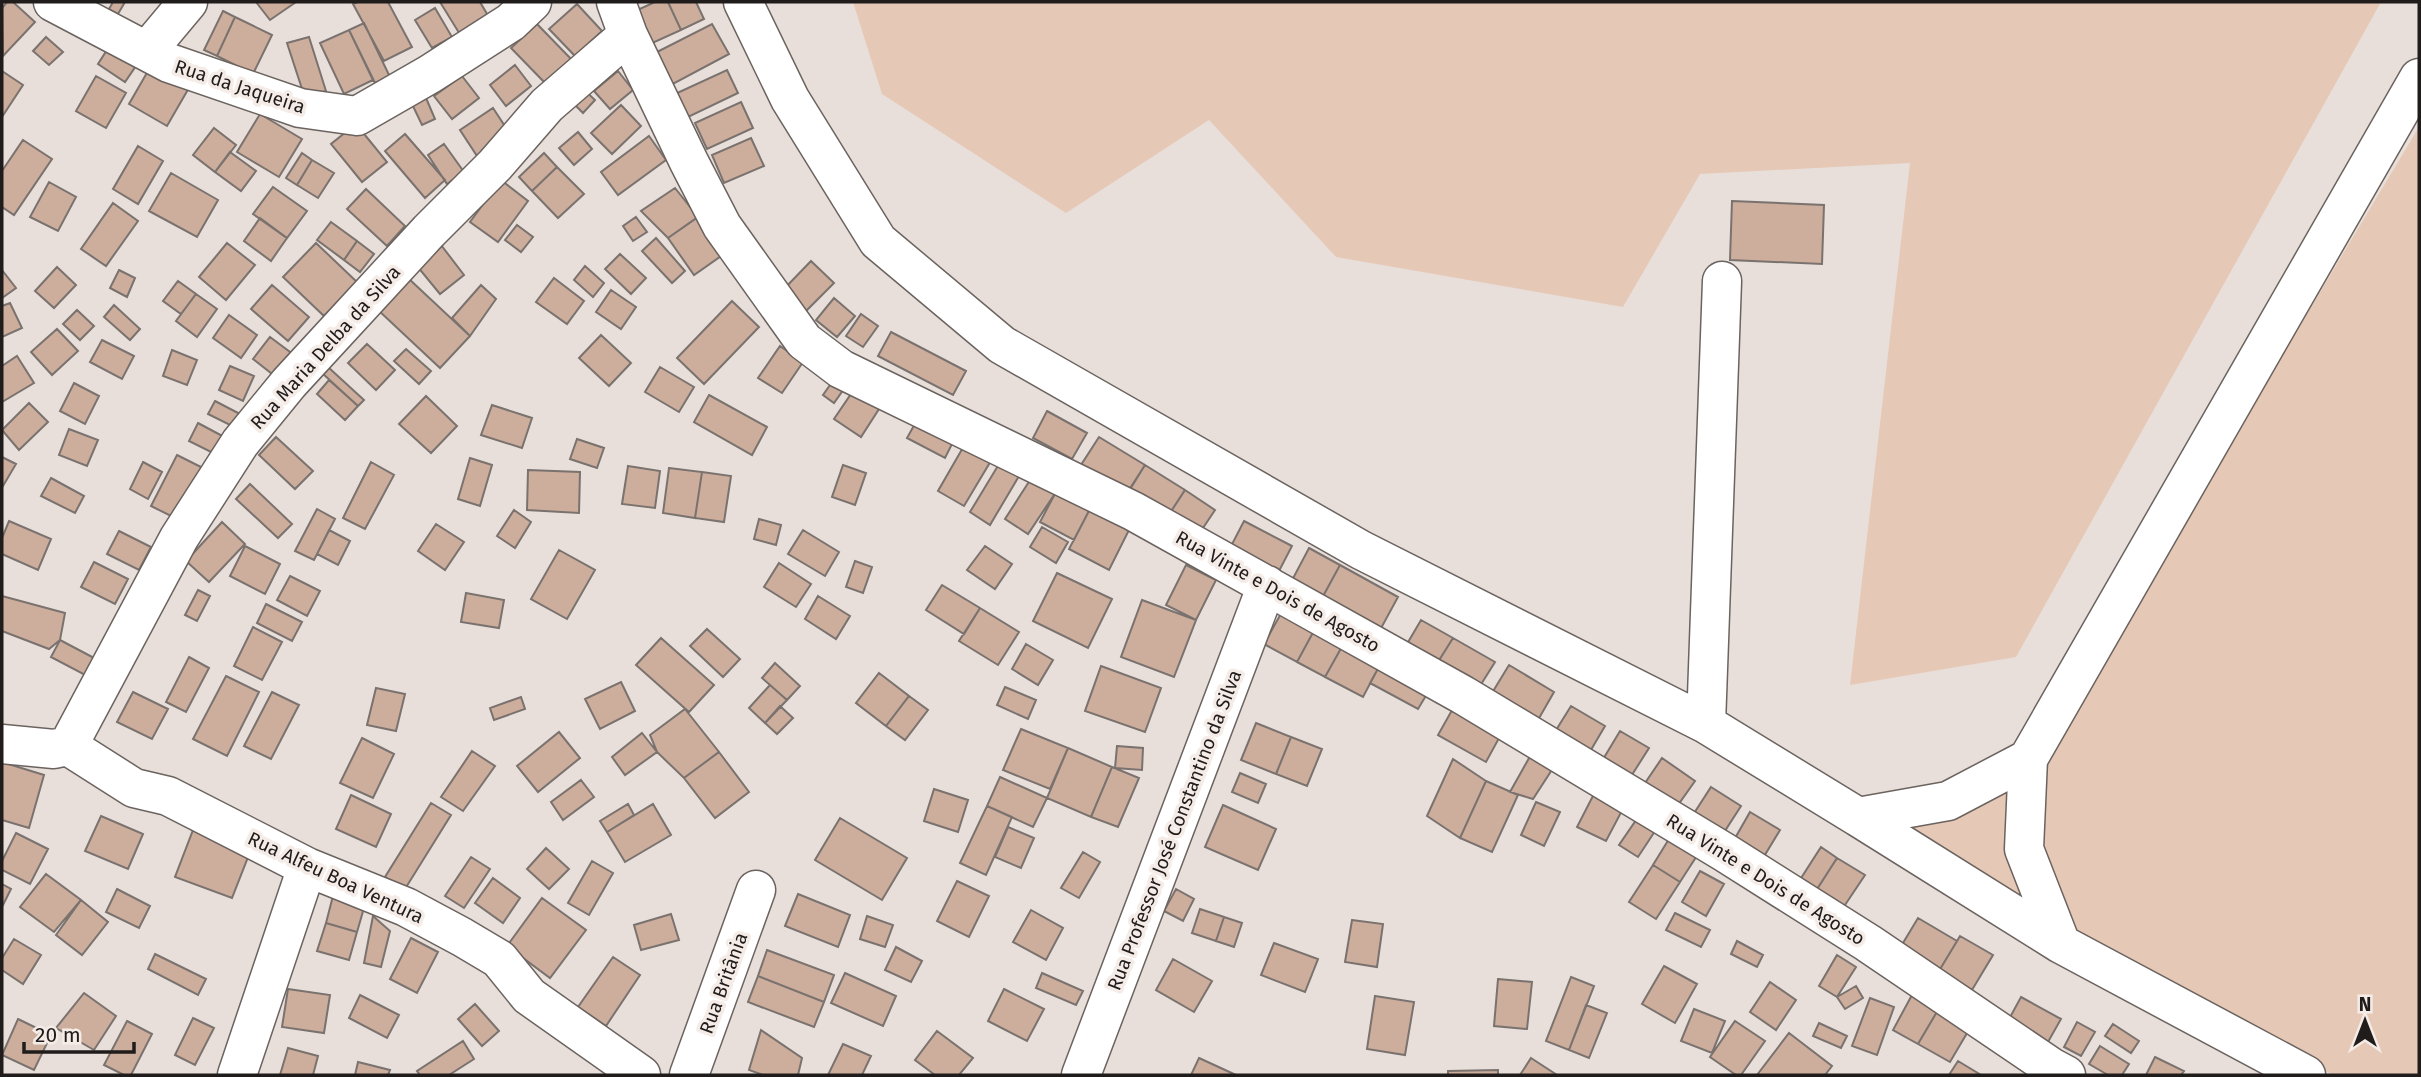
<svg xmlns="http://www.w3.org/2000/svg" width="2421" height="1077" font-family="'Fira Sans',sans-serif">
	<rect width="100%" height="100%" fill="#e8dfda"/>
	<path fill="#e6c8b7" d="M853 2H2381L2016 657 1850 685 1910 163 1700 174 1623 307 1336 257 1209 120 1066 213 882 94Z
		M2419 127V1075H2333L2072 933 2038 842 2040 759Z
		M2021 772 2047 926 1883 820Z"/>
	<path fill="#cdad9c" stroke="#7a726e" stroke-width="2" d="M7 2H13L35 22 3 56 2 8Z
		M113 2H125L118 14 109 9Z
		M256 2H296L270 20Z
		M358 2H388L412 47 384 61 353 4Z
		M440 2H480L490 19 461 36Z
		M655 2H668L681 30 648 45 633 12Z
		M668 2H696L704 19 681 30Z
		M577 4 602 31 575 56 549 29Z
		M435 8 452 37 432 48 415 20Z
		M223 11 235 17 217 56 204 50Z
		M235 17 272 35 253 74 217 56Z
		M364 23 390 77 375 83 349 30Z
		M537 24 574 62 548 86 511 48Z
		M712 24 729 54 671 85 655 53Z
		M349 30 373 80 344 94 320 43Z
		M46 37 63 52 49 65 33 51Z
		M309 37 326 91 305 98 287 43Z
		M114 39 142 57 125 82 98 64Z
		M152 64 190 86 167 126 129 104Z
		M515 65 531 86 506 106 490 85Z
		M727 70 738 93 686 118 675 94Z
		M2 71 23 85 2 117Z
		M618 71 633 90 610 109 594 91Z
		M96 76 126 93 106 128 76 111Z
		M462 76 479 98 452 119 434 96Z
		M581 87 595 100 583 113 569 99Z
		M426 98 435 119 422 125 412 104Z
		M741 102 753 128 707 149 695 123Z
		M621 105 641 126 612 154 591 133Z
		M493 108 512 137 479 159 460 130Z
		M260 114 302 139 279 177 237 152Z
		M356 124 387 162 362 182 331 144Z
		M214 128 236 145 215 172 193 155Z
		M578 132 592 149 574 165 559 148Z
		M405 134 445 180 425 198 385 151Z
		M649 136 666 160 618 195 601 172Z
		M751 138 764 166 724 183 712 155Z
		M23 140 52 159 14 215 2 207V171Z
		M444 144 464 172 447 184 428 155Z
		M138 146 163 161 138 204 113 189Z
		M230 152 256 171 241 191 215 172Z
		M302 153 312 160 297 185 286 178Z
		M544 153 557 167 532 191 519 177Z
		M312 160 334 173 318 198 297 185Z
		M557 167 584 194 558 218 532 191Z
		M171 173 218 200 197 237 149 211Z
		M501 180 528 201 498 242 470 222Z
		M49 182 76 197 58 231 30 217Z
		M273 187 307 211 287 238 253 214Z
		M675 188 698 217 668 238 641 211Z
		M366 189 405 226 387 246 347 209Z
		M1732 201 1824 205 1822 264 1730 260Z
		M113 203 138 221 106 266 81 249Z
		M636 217 647 232 633 241 623 226Z
		M698 217 724 254 694 275 668 238Z
		M260 218 287 238 271 261 244 241Z
		M331 222 357 241 344 260 317 240Z
		M517 225 533 237 521 252 505 240Z
		M656 238 685 271 672 283 642 251Z
		M357 241 374 254 360 272 344 260Z
		M438 241 464 275 440 294 412 260Z
		M227 243 255 265 226 300 199 277Z
		M316 243 357 282 324 316 283 277Z
		M620 254 646 278 631 294 605 269Z
		M811 261 834 283 805 312 782 291Z
		M585 266 604 283 593 297 574 280Z
		M57 267 76 285 54 308 35 291Z
		M2 270 16 288 2 298Z
		M119 270 135 278 127 297 110 288Z
		M408 278 470 336 440 368 378 310Z
		M554 278 584 301 567 324 536 302Z
		M178 281 196 294 181 314 163 301Z
		M272 285 309 317 288 341 251 309Z
		M481 285 496 299 470 336 452 318Z
		M611 290 636 307 621 329 596 312Z
		M196 294 217 309 197 337 176 321Z
		M834 298 855 316 837 337 816 320Z
		M732 301 759 327 704 384 677 358Z
		M10 303 22 328 2 337V306Z
		M114 305 140 329 130 340 104 317Z
		M77 310 94 326 80 340 63 324Z
		M861 314 878 326 863 347 846 336Z
		M229 315 257 335 241 358 213 338Z
		M57 329 78 351 52 375 31 352Z
		M891 332 966 371 953 395 878 356Z
		M601 335 631 363 609 386 579 358Z
		M270 337 294 355 276 377 253 359Z
		M102 340 134 356 122 379 90 362Z
		M367 344 395 370 376 390 348 363Z
		M780 346 803 362 782 393 758 378Z
		M406 349 431 371 419 384 394 361Z
		M172 350 197 360 187 385 163 376Z
		M17 356 34 383 2 402V366Z
		M230 366 254 376 243 401 219 390Z
		M328 367 364 400 358 406 322 373Z
		M660 367 694 387 679 412 645 392Z
		M835 378 846 386 834 403 823 395Z
		M329 380 358 406 345 420 317 394Z
		M74 383 99 396 85 424 60 411Z
		M853 391 879 409 861 437 834 419Z
		M709 395 767 427 752 455 694 422Z
		M426 396 457 426 431 453 399 424Z
		M215 401 242 415 236 428 208 414Z
		M29 403 48 422 19 450 2 430Z
		M492 405 532 418 522 448 481 435Z
		M1047 411 1087 433 1072 459 1033 438Z
		M917 420 954 440 945 458 907 438Z
		M198 423 228 439 219 456 189 441Z
		M69 429 98 440 87 466 59 455Z
		M276 437 313 471 295 489 259 455Z
		M1099 437 1145 465 1127 493 1081 465Z
		M577 439 604 448 597 468 570 459Z
		M965 444 992 459 964 506 938 491Z
		M177 455 203 468 177 519 151 506Z
		M2 457 16 464 3 486 2 485Z
		M470 458 492 465 480 506 458 499Z
		M143 462 162 472 148 499 130 489Z
		M371 462 394 475 365 529 343 518Z
		M999 464 1019 476 990 525 970 512Z
		M843 465 866 473 855 505 832 497Z
		M1145 465 1185 490 1168 516 1129 491Z
		M628 466 660 471 655 508 622 504Z
		M669 468 702 472 695 518 663 513Z
		M528 470 580 472 579 513 527 510Z
		M702 472 731 476 724 522 695 518Z
		M1032 477 1056 492 1028 534 1005 519Z
		M51 478 84 496 75 513 41 496Z
		M250 484 292 524 278 538 236 499Z
		M1057 490 1091 507 1074 540 1040 522Z
		M1185 490 1215 510 1199 534 1168 516Z
		M1091 507 1130 528 1109 570 1069 549Z
		M317 509 335 519 314 560 295 551Z
		M514 510 531 522 515 548 497 536Z
		M759 519 781 525 776 545 754 539Z
		M9 521 51 539 38 570 2 554V538Z
		M1244 521 1292 546 1278 573 1230 548Z
		M222 522 245 544 209 582 186 561Z
		M436 524 464 542 445 570 418 551Z
		M1042 527 1068 542 1056 563 1030 547Z
		M329 530 350 541 338 565 317 554Z
		M803 530 839 552 825 576 788 554Z
		M119 531 151 547 139 570 107 554Z
		M245 546 280 564 265 594 230 576Z
		M985 546 1012 564 995 589 967 570Z
		M1309 548 1340 565 1321 600 1290 584Z
		M559 550 595 570 567 619 531 599Z
		M855 561 872 567 863 593 846 587Z
		M94 562 128 579 115 604 81 587Z
		M779 563 811 584 796 607 764 587Z
		M1186 565 1216 580 1196 620 1166 605Z
		M1340 565 1398 597 1379 632 1321 600Z
		M1057 573 1112 599 1088 648 1033 621Z
		M290 576 320 591 307 616 277 600Z
		M942 585 980 608 964 634 926 610Z
		M198 590 210 596 197 621 185 615Z
		M466 593 504 600 499 628 461 622Z
		M2 596 65 613 60 640 49 649 2 631Z
		M818 596 850 616 836 639 805 619Z
		M1142 600 1196 620 1174 677 1121 657Z
		M266 604 302 622 292 641 257 623Z
		M980 608 1019 632 998 665 959 641Z
		M1283 610 1316 627 1297 662 1264 644Z
		M1421 620 1453 638 1438 662 1407 644Z
		M253 627 282 642 262 680 234 666Z
		M1316 627 1344 643 1325 677 1297 662Z
		M707 629 740 659 723 677 690 646Z
		M661 638 714 685 689 712 636 665Z
		M1453 638 1495 662 1480 686 1438 662Z
		M60 640 96 659 87 676 51 657Z
		M1344 643 1381 663 1363 697 1325 677Z
		M1026 644 1053 660 1038 685 1012 669Z
		M189 657 209 668 186 712 166 702Z
		M775 663 800 686 787 700 762 678Z
		M1381 663 1430 689 1418 709 1370 683Z
		M1509 665 1554 692 1538 720 1492 693Z
		M1101 666 1161 688 1145 732 1085 711Z
		M879 673 909 696 886 726 856 703Z
		M226 676 259 692 227 756 193 739Z
		M621 682 635 711 600 729 585 699Z
		M770 685 787 700 765 723 749 708Z
		M1005 687 1036 700 1028 719 997 705Z
		M376 688 405 694 396 731 367 725Z
		M133 692 168 709 152 739 117 722Z
		M272 692 299 705 271 759 244 746Z
		M909 696 928 710 905 740 886 726Z
		M521 697 525 709 494 720 490 708Z
		M1456 703 1504 729 1486 762 1438 735Z
		M780 706 793 718 777 734 765 723Z
		M1571 706 1605 726 1588 755 1553 735Z
		M685 709 719 752 684 778 657 752 650 735Z
		M1256 723 1291 737 1276 774 1241 760Z
		M1021 729 1068 748 1050 789 1003 770Z
		M1620 731 1649 748 1630 778 1602 761Z
		M559 732 580 758 538 792 517 766Z
		M642 733 657 752 625 775 612 757Z
		M1291 737 1322 749 1307 786 1276 774Z
		M362 738 394 754 373 798 340 783Z
		M1117 746 1143 748 1142 770 1115 768Z
		M1068 748 1112 767 1091 817 1047 798Z
		M472 751 495 766 463 811 441 797Z
		M1533 751 1555 765 1533 799 1510 792Z
		M719 752 749 792 715 818 684 778Z
		M1662 758 1695 781 1673 812 1641 789Z
		M1453 759 1486 781 1460 838 1427 816Z
		M2 762 44 775 29 828 2 820Z
		M1112 767 1139 778 1118 827 1091 817Z
		M1240 773 1266 784 1258 803 1232 792Z
		M1000 777 1047 798 1033 827 987 806Z
		M581 780 594 797 563 820 551 802Z
		M1486 781 1518 795 1492 852 1460 838Z
		M1711 787 1741 806 1721 837 1691 818Z
		M1597 788 1626 803 1606 841 1577 827Z
		M934 789 968 800 958 832 924 821Z
		M351 795 391 814 376 847 336 829Z
		M1536 802 1560 812 1544 846 1521 835Z
		M431 803 451 815 405 889 385 877Z
		M628 804 634 815 607 832 600 821Z
		M653 804 671 835 625 862 607 832Z
		M1223 805 1276 829 1258 870 1205 847Z
		M987 806 1012 817 986 875 960 863Z
		M1643 810 1661 822 1638 857 1619 845Z
		M1750 812 1780 830 1763 858 1734 840Z
		M101 816 143 834 128 869 85 851Z
		M840 818 907 858 882 900 815 860Z
		M1008 827 1034 838 1021 868 995 857Z
		M193 830 250 852 232 898 175 877Z
		M16 833 48 849 30 884 2 870V861Z
		M1672 834 1700 851 1680 882 1653 865Z
		M1821 847 1837 858 1812 897 1796 886Z
		M546 848 569 869 549 889 527 869Z
		M1083 852 1100 862 1079 898 1061 888Z
		M471 857 490 869 464 908 445 896Z
		M1837 858 1865 875 1839 914 1812 897Z
		M592 861 613 873 589 915 568 903Z
		M1653 865 1680 882 1656 919 1629 902Z
		M1700 871 1724 884 1706 916 1682 902Z
		M46 874 81 900 54 932 20 907Z
		M493 878 520 898 503 923 475 903Z
		M957 881 989 896 969 937 937 921Z
		M2 884 11 889 2 907Z
		M117 889 150 906 139 928 106 912Z
		M1176 889 1194 899 1183 921 1164 911Z
		M334 892 366 901 357 932 326 923Z
		M798 894 850 915 838 947 785 926Z
		M542 898 586 930 550 978 507 946Z
		M81 900 108 922 82 955 56 935Z
		M1200 909 1224 917 1216 941 1192 933Z
		M1031 910 1063 928 1046 960 1013 942Z
		M1675 913 1710 930 1701 947 1666 930Z
		M671 914 679 940 641 950 634 925Z
		M373 916 390 931 381 967 364 963Z
		M867 916 893 925 885 947 860 939Z
		M1224 917 1242 923 1234 947 1216 941Z
		M1918 918 1957 941 1939 971 1900 948Z
		M1352 920 1383 924 1377 967 1345 962Z
		M326 923 357 932 349 960 317 951Z
		M1960 936 1993 955 1972 990 1939 971Z
		M411 938 438 952 417 993 390 979Z
		M14 939 41 955 23 984 2 970V958Z
		M1737 941 1763 955 1757 967 1731 954Z
		M1274 943 1318 959 1305 992 1261 975Z
		M896 947 922 961 911 982 885 970Z
		M767 950 834 975 824 1002 758 976Z
		M155 954 206 979 198 995 148 969Z
		M1837 955 1856 967 1837 997 1819 986Z
		M613 957 640 975 606 1026 578 1007Z
		M1173 959 1212 981 1194 1012 1156 990Z
		M1664 966 1697 984 1675 1023 1642 1004Z
		M845 973 896 996 883 1026 831 1003Z
		M1042 973 1083 991 1076 1005 1036 988Z
		M758 976 824 1002 814 1027 748 1002Z
		M1571 977 1594 986 1569 1050 1546 1041Z
		M1498 979 1532 982 1527 1029 1494 1026Z
		M1770 982 1796 1000 1776 1030 1750 1012Z
		M1856 986 1863 998 1845 1009 1837 997Z
		M288 989 330 995 324 1033 282 1027Z
		M1004 989 1044 1009 1027 1041 988 1021Z
		M84 993 116 1016 94 1050 56 1028Z
		M360 995 399 1015 387 1038 349 1018Z
		M1912 995 1938 1010 1918 1044 1893 1030Z
		M1375 996 1414 1002 1405 1055 1367 1049Z
		M2021 997 2061 1019 2048 1042 2008 1021Z
		M1870 998 1894 1007 1877 1055 1852 1046Z
		M475 1004 499 1031 482 1046 458 1019Z
		M1586 1005 1607 1013 1589 1058 1569 1050Z
		M1694 1009 1725 1021 1712 1053 1681 1041Z
		M1938 1010 1970 1028 1950 1062 1918 1044Z
		M193 1018 214 1028 195 1065 175 1055Z
		M18 1019 51 1035 34 1070 2 1055Z
		M127 1021 152 1034 131 1075H124L104 1065Z
		M1735 1021 1765 1041 1741 1075H1736L1710 1057Z
		M2077 1022 2095 1032 2081 1056 2064 1047Z
		M1819 1023 1847 1036 1841 1048 1813 1036Z
		M2113 1024 2139 1041 2131 1053 2105 1036Z
		M761 1030 802 1058 798 1075H763L749 1070Z
		M937 1031 973 1058 959 1075H935L915 1060Z
		M1789 1033 1832 1066 1825 1075H1757Z
		M463 1041 474 1059 449 1075H420L417 1071Z
		M843 1044 871 1056 862 1075H828Z
		M2100 1046 2129 1064 2122 1075H2108L2089 1064Z
		M288 1048 318 1056 313 1075H280Z
		M2155 1057 2184 1071 2181 1075H2146Z
		M1199 1058 1236 1075H1191Z
		M1531 1058 1557 1075H1520Z
		M1958 1061 1981 1075H1949Z
		M358 1062 390 1070 388 1075H355Z
		M1498 1070V1075H1448V1071Z"/>
	<g fill="none" stroke-linecap="round" stroke-linejoin="round">
		<defs>
			<path id="minor" d="M53 2 169 63 300 108 357 116 430 74 511 22 532 2
				M616 2 628 35 689 162 722 226 804 341 841 369 1133 511 1463 695 1724 852 1868 943 2051 1067 2066 1075
				M743 2 790 99 878 241 1002 345 1361 550 1706 724 1858 817
				M147 51 188 2
				M1706 724 1722 281
				M2 744 54 749 68 746 134 788 168 796 307 867 406 907 462 937 499 959 529 996 641 1075
				M68 746 179 538 240 443 289 383 429 231 495 165 547 105 628 35
				M2028 759 2024 849 2061 944 2306 1075
				M2061 944 1858 817 1948 801 2028 759 2419 78
				M237 1075 307 867
				M689 1075 756 890
				M1081 1075 1267 585"/>
		</defs>
		<use href="#minor" stroke="#6b635f" stroke-width="41"/>
		<use href="#minor" stroke="#fff" stroke-width="38"/>
	</g>
	<g text-anchor="middle" stroke-width="7" stroke-linejoin="round" paint-order="stroke">
		<g font-size="19" fill="#1f1c1b" stroke="#f5ece7">
			<text transform="translate(240 86) rotate(18)" y="7">Rua da Jaqueira</text>
			<text transform="translate(325 347) rotate(-48)" y="7">Rua Maria Delba da Silva</text>
			<text transform="translate(1278 591) rotate(29)" y="7">Rua Vinte e Dois de Agosto</text>
			<text transform="translate(1174 830) rotate(-69)" y="7">Rua Professor José Constantino da Silva</text>
			<text transform="translate(336 877) rotate(25)" y="7">Rua Alfeu Boa Ventura</text>
			<text transform="translate(1766 879) rotate(32)" y="7">Rua Vinte e Dois de Agosto</text>
			<text transform="translate(723 983) rotate(-70)" y="7">Rua Britânia</text>
		</g>
	</g>
	<rect width="2421" height="1077" fill="none" stroke="#1f1c1b" stroke-width="7"/>
	<g transform="translate(2365 1021)" stroke="#f5ece7" stroke-width="5" paint-order="stroke">
	<path d="M0-5L12 26L0 18L-12 26Z" fill="#1f1c1b"/>
	<text y="-10" font-size="19" font-weight="bold" text-anchor="middle" fill="#1f1c1b">N</text>
	</g>
	<path d="M24 1042v10h110v-10" fill="none" stroke="#1f1c1b" stroke-width="3.5"/>
	<text x="35" y="1042" font-size="21" fill="#1f1c1b" stroke="#f5ece7" stroke-width="5" paint-order="stroke">20 m</text>
</svg>
